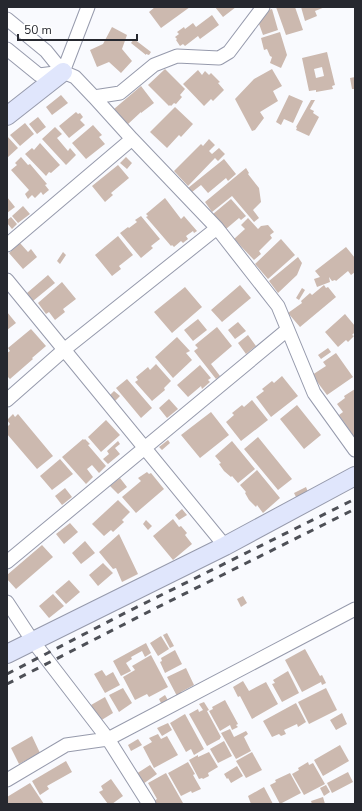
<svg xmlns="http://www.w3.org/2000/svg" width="362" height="811" font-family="'Nunito Sans',sans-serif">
	<rect width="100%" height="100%" fill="#f9fafe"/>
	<path fill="#ccb9af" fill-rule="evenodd" d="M155 7H190L161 28 149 12Z
		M215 7H236L223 17Z
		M276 7H295L303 30 286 35Z
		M301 7H325L315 11 317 16 305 21Z
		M272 9 278 30 263 35 258 21 266 11Z
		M212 15 219 25 200 39 198 36 185 46 183 44 180 46 176 40 177 39 175 37 179 34 177 32 184 27 185 29 193 23 196 27Z
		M112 27 127 35 122 49 132 61 121 73 109 62 97 67 90 50 103 44Z
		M280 32 287 55 281 68 270 63 272 57 270 56 267 49 264 50 261 38Z
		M134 39 151 52 149 55 146 54V55L131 43Z
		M327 52 335 85 332 86 333 89 316 92V90L309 91 302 58ZM322 67 324 76 316 78 314 69Z
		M165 69 185 89 180 95 182 97 176 104 174 103 171 106 170 105 169 106 148 85Z
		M272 69 282 86 273 91 278 101 260 112 264 118 255 130 252 131 235 99 254 79Z
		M198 70 202 75 205 71 209 75 211 73 220 82 218 83 224 90 213 101 211 99 204 106 183 84Z
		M355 77V89H352L350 78Z
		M141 86 154 103 141 113V112L127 125 114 109Z
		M61 95 68 103 52 115 46 107Z
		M289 95 303 101 293 123 284 119 281 125 276 122Z
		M311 100H315L310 109 314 111 313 113 319 117 309 136 296 130 297 128 296 127Z
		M175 107 193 124 181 137 179 135 167 148 150 132Z
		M76 112 78 114 80 113 83 117 80 120 85 125 69 138 59 126Z
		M38 117 46 127 37 134 29 124Z
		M25 123 34 134 20 146 10 135Z
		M93 125 102 135 99 137 105 144 86 159 72 143Z
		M55 127 62 134 57 138 68 151 70 148 76 155 66 165 42 139Z
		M7 136 18 148 7 158Z
		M209 139 215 145 209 151 212 154 219 148 225 154 218 161 215 158 188 186 174 171 201 144 203 146Z
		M40 143 60 165 51 173 49 172 46 176 25 154 32 148 34 150Z
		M21 157 28 165 30 164 47 184 45 185 49 190 43 195 41 192 35 198 32 195 28 199 25 194 29 190 11 170 17 165 15 163Z
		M126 157 132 163 127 169 120 163Z
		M224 159 236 174 228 181 226 178 208 193 201 185 192 192 188 188Z
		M118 165 129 178 111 193 113 195 105 202 92 186Z
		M246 168 249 173 248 174 259 188 261 202 253 210 259 218 254 222 232 196 212 212 205 202Z
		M7 197 15 207 7 213Z
		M165 198 181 219 184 216 197 231 194 233 193 231 186 236 188 239 183 243 181 241 174 247 172 245 171 246 146 217 148 216 146 214Z
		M231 199 246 216 241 220 239 218 226 229 213 214Z
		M23 206 30 214 18 223 12 216Z
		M141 216 160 239 151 246 153 248 141 258 120 233 128 227 129 228 137 222 135 220Z
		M11 217 17 224 12 229 7 223V220Z
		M248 218 258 229 261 226 268 225 274 232 270 235 272 238 259 251 261 254 254 260 234 239 245 229 241 225Z
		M118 236 133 255 119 266 121 269 112 276 95 255Z
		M281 239 295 255 268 279 255 264Z
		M20 243 28 252 31 249 37 257 23 269 9 253Z
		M346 247 355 258V272L351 275 348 271 336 281 335 280 332 281 329 277 330 282 317 287 314 279 320 277 315 271Z
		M63 252 66 255 60 264 57 261Z
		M298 257 302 263 297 275 278 293 269 281Z
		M48 275 55 283 33 301 27 293Z
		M62 282 76 299 63 309 65 312 55 320 49 312 46 314 38 303Z
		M240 285 251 298 222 322 211 310Z
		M324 285 326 288 328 287 336 297 300 327 288 313 302 303 301 301 310 293 312 295Z
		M185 287 202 307 172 333 154 312Z
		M302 288 305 290 299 300 296 298Z
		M7 312 16 323 7 330Z
		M345 314 355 326V332L352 335 354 336 348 342 346 340 338 347 325 332Z
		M198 319 207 330 193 341 184 330Z
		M238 322 246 331 235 339 228 330Z
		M217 327 232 346 211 364 220 376 216 379 194 351 198 348 195 345Z
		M31 329 46 346 32 358 33 359 10 379 7 376V353L10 351 8 348Z
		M248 335 256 346 246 354 238 343Z
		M177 337 190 351 186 353 192 360 173 378 155 357Z
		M328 348 331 352 321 359 318 355Z
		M336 353 353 377 327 395 312 375 326 366 323 362Z
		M156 364 171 381 164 388 165 390 152 401 135 382 138 380 136 377 148 367 150 370Z
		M200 365 211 378 208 380 210 382 202 389 201 386 188 397 177 385Z
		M282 376 298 396 271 417 256 397 264 391 262 389 272 381 274 383Z
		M127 379 152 408 141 418 116 388Z
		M355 389V438L339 415 343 412 337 404 345 398 344 396Z
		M114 391 120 396 115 401 110 395Z
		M169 399 178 409 167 418 159 408Z
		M252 400 268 420 241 441 226 422 234 415 232 413 242 405 244 407Z
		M297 405 321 435 304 449 280 419Z
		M211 412 229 435 200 458 181 435Z
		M13 414 15 417 18 414 53 456 37 469 7 434V427L10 424 7 420Z
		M106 420 120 435 101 452 88 437Z
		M258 437 292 479 278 490 244 449Z
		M83 439 84 440 85 439 90 444 88 445 106 466 99 473 92 465 87 469 93 477 86 484 62 457Z
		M168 440 170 443 162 450 159 447Z
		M118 441 120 444 115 448 120 454 108 464 103 459 109 454 107 451Z
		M232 441 255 469 238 483 232 476 231 477 224 471 219 464 221 463 215 456Z
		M60 459 73 474 52 490 40 476Z
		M257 470 280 498 263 513 257 505 256 507 249 500 245 493 246 492 240 485Z
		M147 472 149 474 151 473 164 489 136 513 122 497 141 481 138 478Z
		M120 478 127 487 118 494 110 486Z
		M306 487 308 492 296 497 294 493Z
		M65 488 72 497 62 505 55 496Z
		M118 500 130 512 122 520 124 522 113 532 111 530 104 536 92 524Z
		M182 509 187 515 179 520 175 515Z
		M173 519 179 527 181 526 187 533 185 535 192 544 173 560 153 536Z
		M146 520 152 526 148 530 143 524Z
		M70 523 78 532 64 544 56 534Z
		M119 534 138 574 122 582 116 568 113 569 99 552Z
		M85 541 95 553 81 564 72 553Z
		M42 545 53 557 16 589 7 579V575Z
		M103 563 113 573 98 586 89 575Z
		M69 580 80 592 66 604 55 592Z
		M53 594 64 606 49 618 39 606Z
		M243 596 247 603 241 607 237 599Z
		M167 633 174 646 170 648 163 635Z
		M161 636 169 649 158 656 150 643Z
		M146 643 151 653 145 657 142 651 131 657 132 659 126 663 131 671 121 676 113 661Z
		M305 649 320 676 322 675 326 683 322 685 321 682 302 692 285 660Z
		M175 650 182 664 165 673 160 662 162 661 161 658Z
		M151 655 168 687 149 697 147 694 135 700 123 677 135 670 132 666Z
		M186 668 194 685 181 692 182 694 177 696 167 677Z
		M102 670 106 676 113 672 120 685 105 693 94 674Z
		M288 671 299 693 282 702 272 684 275 683 273 680Z
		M243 681 249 691 266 682 278 704 252 719 240 696 238 697 233 687Z
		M123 688 132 703 119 712 109 695Z
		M326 688 337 710 309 724 298 702Z
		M165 695 169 702 162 705 159 699Z
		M105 697 113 713 100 721 91 705Z
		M225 700 238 724 236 725 238 727 232 730 230 725 220 731 209 711 213 709 212 707Z
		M204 702 209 710 207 711 221 737 220 738V739L207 746 189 714 198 709 199 712 203 710 199 704Z
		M296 703 306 722 298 727 297 724 284 730 286 734 281 736 279 734 272 737 263 721Z
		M342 713 347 724 336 730 330 720Z
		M185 714 204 749 194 755 191 749 186 752 170 723Z
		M168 723 172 730 162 736 157 728Z
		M230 729 234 737 246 731 248 734 244 737 251 751 236 759 221 733Z
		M158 734 161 739 167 736 178 755 154 768 143 747 152 742 149 738Z
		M32 736 40 753 19 764 11 748Z
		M138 739 142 745 131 751 128 745Z
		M224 741 232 756 218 763 210 749Z
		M340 745 349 761 323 776 314 760Z
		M209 752 218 767 208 773 209 776 203 779 202 778 199 779 189 760 198 755V757Z
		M252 752 262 770 246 778 236 761Z
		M66 761 72 772 47 786 49 789 40 795 32 781Z
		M188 762 195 774 193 775 201 789 192 793 191 791 181 796 168 773Z
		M308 762 309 765 313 763 325 784 304 795 292 774 299 770 298 768Z
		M150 765 157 774 143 784 136 774Z
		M237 766 243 776 231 783 228 778 227 779 224 774Z
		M348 772 353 782 332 793 327 783Z
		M166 773 183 803 181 804H156L154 801 157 799 148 783Z
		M290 773 301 793 280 804 270 785 276 782 275 780Z
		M111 779 123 796 112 804H108L99 792 103 790 101 786Z
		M30 783 44 804H7V797Z
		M326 785 330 792 324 796 320 788Z
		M264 787 273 804H251L248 796Z
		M323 797 325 804H312L311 801Z"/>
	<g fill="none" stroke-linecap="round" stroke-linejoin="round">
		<defs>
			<path id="street" d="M7 19 46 51 63 72 75 77 94 97 120 93 154 65 177 56 219 58 229 52 263 7
				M7 49 39 75 63 72
				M63 72 88 7
				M94 97 132 139 217 228 278 306 314 393 355 450
				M7 245 132 139
				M7 280 225 546
				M7 400 65 349 217 228
				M7 562 287 330
				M7 602 32 640 108 739 149 804
				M7 780 66 745 108 739 355 609"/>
			<path id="secondary" d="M7 116 63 72
				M7 654 225 546 355 476"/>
		</defs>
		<use href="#street" stroke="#969aac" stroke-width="15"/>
		<use href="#secondary" stroke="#969aac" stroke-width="20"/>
		<use href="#street" stroke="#fff" stroke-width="13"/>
		<use href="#secondary" stroke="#e0e6fc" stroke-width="18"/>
		<path stroke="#4e5057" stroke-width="3" stroke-dasharray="7 7" stroke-linecap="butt" d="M7 674 127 612 355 499
			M7 684 156 608 355 509"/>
	</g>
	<rect width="362" height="811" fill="none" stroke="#26282f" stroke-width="16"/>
	<path d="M18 34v6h119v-6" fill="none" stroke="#26282f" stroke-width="2"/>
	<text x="24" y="34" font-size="12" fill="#26282f" stroke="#ffffff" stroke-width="3" paint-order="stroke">50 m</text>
</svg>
